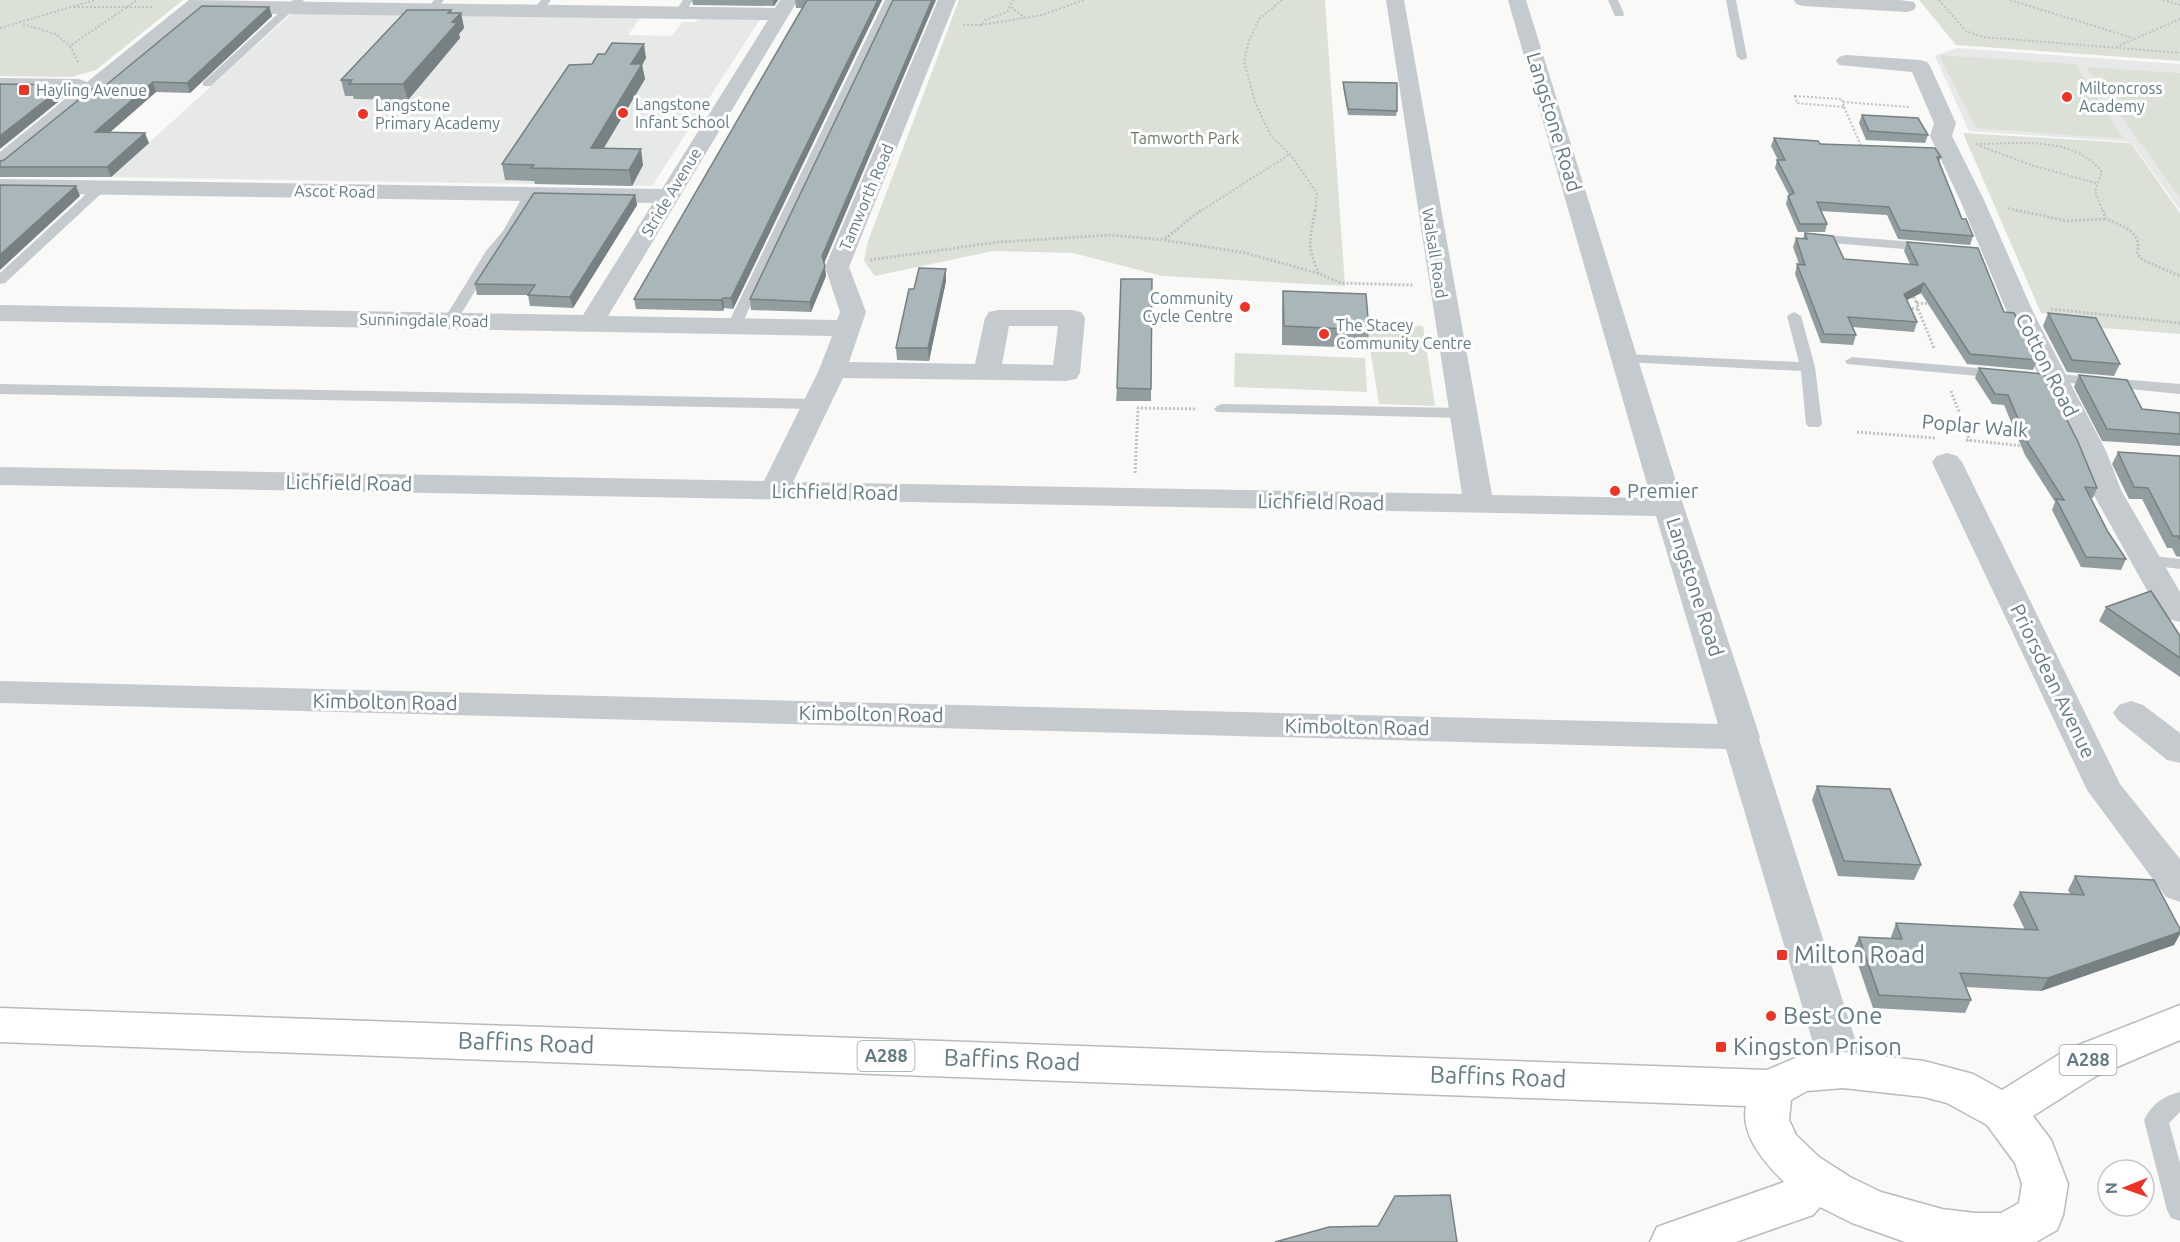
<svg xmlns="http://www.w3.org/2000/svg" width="2180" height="1242" font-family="Ubuntu,sans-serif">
	<rect width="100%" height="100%" fill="#f9f9f7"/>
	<path fill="#e7e9e8" d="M292 13 641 17 628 35 672 36 682 22H696L698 18H761L652 186 111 177Z
		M1957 48 2180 64V210L2131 142 1969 131 1935 56Z"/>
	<path fill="#dce1d7" d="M0 0H183L96 70 71 77 0 76Z
		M959 0H1325L1345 286 1162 276 1073 253 993 251 875 276 864 261 867 244Z
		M1919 0H2180V61L1956 45Z
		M1939 55 2075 64 2124 139 1976 128Z
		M2086 67 2180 73V198Z
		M1963 133 2131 143 2180 213V334L2077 326 2071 316 2041 313Z
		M1366 324 1423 326 1435 406 1379 404Z
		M1235 353 1365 358 1367 392 1234 387Z"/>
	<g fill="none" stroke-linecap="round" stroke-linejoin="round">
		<defs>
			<path id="primary" d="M2180 1005V1040L2096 1076 2033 1116 2051 1140 2068 1184 2063 1215 2057 1230 2036 1242H1905L1852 1223 1820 1207 1813 1215 1736 1242H1650L1657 1227 1784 1182C1765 1163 1740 1135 1746 1106L0 1042V1008L1767 1070 1800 1056 1843 1052 1924 1061 1973 1074 2002 1090 2066 1050ZM1843 1088 1924 1097 1947 1103 1987 1125 2015 1163 2022 1184 2019 1203 2001 1213H1975L1942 1209 1881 1192 1850 1177 1819 1157 1796 1135 1789 1120 1791 1100 1807 1091Z"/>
		</defs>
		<use href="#primary" stroke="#b5bcbf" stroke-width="3"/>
		<path stroke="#bec2c4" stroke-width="2" stroke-dasharray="2 2" stroke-linecap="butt" d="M1282 0 1259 19 1249 41 1244 61 1255 102 1271 136 1290 154 1317 193 1315 212
			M1939 0 1966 31 1983 37 2180 53
			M2010 0 2133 38
			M2163 0 2180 5
			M74 7H153
			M1011 7 1025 18
			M23 24 55 34 70 46
			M963 25H981L985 20 1007 12 1013 0
			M981 25 1042 15 1084 0
			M0 28 95 0
			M2116 47 2180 19
			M78 62 70 46 137 0
			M1795 96 1842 99 1844 107 1797 103Z
			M1843 102 1909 107
			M1844 107 1863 150
			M1976 144C2018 144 2073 135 2102 172L2095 191 2103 212
			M1980 146 2034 166 2096 183
			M2008 208 2021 212
			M1199 212 1290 154"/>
		<path stroke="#bec2c4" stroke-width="3" stroke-dasharray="2 2" stroke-linecap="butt" d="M1315 210C1311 239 1305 244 1319 273
			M2016 210 2067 221 2106 219
			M2103 210 2106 219C2123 226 2143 232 2137 254L2143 260 2180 276
			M1165 239 1201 210
			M870 260 999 242 1111 235 1164 240 1246 253 1320 274 1341 283 1413 285
			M1910 296H1913L1917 303
			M1908 308 1918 309 1917 303 1932 304
			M1918 309 1934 348
			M2051 309 2180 323
			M1951 391 1970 441
			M1857 432 1935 438
			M1966 440 2024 446
			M1135 473 1138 408 1197 409"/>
		<path fill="#c4cacd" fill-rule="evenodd" d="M293 0H304L211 86H203V82Z
			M434 0H444L435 12H427L426 10Z
			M541 0H551L541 13H533L532 11Z
			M683 0H693L684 14H676L675 12Z
			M885 0H895L741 326 734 330 729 329 727 326Z
			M1608 0H1618L1624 14 1623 16H1615Z
			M1726 0H1736L1747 57 1746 59 1742 60 1737 57Z
			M100 184 106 188 104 191 5 283 0 284V273L96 185Z
			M530 190 536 194 516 233 498 253 455 324H445L443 321 486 251 503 231 526 191Z
			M1812 234 1928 243 1935 247 1928 251 1807 241 1805 238Z
			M1794 312 1801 316 1815 367 1822 424 1819 427H1809L1806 424 1801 371 1625 362 1618 358 1625 354 1799 362 1787 316Z
			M1852 357 2000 370 2007 374 2000 378 1847 364 1845 361Z
			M2045 373 2180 384V394L2040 380 2038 377 2040 374Z
			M0 384 816 399 824 404 816 409 0 394Z
			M1222 404 1463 408 1471 413 1463 418 1217 412 1214 409 1217 406Z
			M2146 555 2180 559V569L2140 564 2137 560 2140 556Z
			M2180 1092V1112L2169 1123 2180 1163V1221L2171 1218 2167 1210 2144 1120C2152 1104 2163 1096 2180 1092Z"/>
		<path fill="#c4cacd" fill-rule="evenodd" d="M189 0 775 8 780 0H798L608 316 837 320 840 312 825 267 938 0H956L849 267 866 312 849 362 975 364 985 318 989 312 998 310H1072L1081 312 1085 318 1080 373 1076 379 1066 381 843 378 793 482 1462 494 1386 0H1404L1492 495 1651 498 1508 0H1526L1684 507 1760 737 1759 739 1865 1070 1858 1083 1843 1088 1828 1083 1821 1070 1726 749 0 703V681L1718 724 1656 516 0 485V467L764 481 819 370 832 336 0 321V305L583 315 653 203 0 193V179L662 189 768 20 196 13 8 168 0 170V152L75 91 0 90V78L79 79 87 82ZM1009 326H1058L1053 365 1002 364Z
			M1794 0H1900L1914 2 1916 6 1914 10 1907 12 1803 6 1796 4Z
			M1846 55 1920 60 1927 62 1930 66 1956 123 1952 136 1984 200 2033 312 2106 451 2121 490 2180 592V622L2168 619 2153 601 2091 490 2076 451 2007 312 1960 200 1930 136 1934 123 1912 72 1839 65 1836 61 1839 57Z
			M1947 453 1957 456 1962 462 2120 784 2180 859V902L2166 897 2087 790 1932 462 1937 456Z
			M2131 701 2143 705 2180 733V763L2167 760 2119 721 2113 713 2119 705Z"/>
		<use href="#primary" fill="#fff" fill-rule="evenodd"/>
	</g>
	<path fill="#929da0" d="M692 0H778L774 6 693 5Z
		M795 0H882L733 309 724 308 723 311 636 309 634 299 802 8H796Z
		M269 7 272 16 190 93 156 92 110 132 149 143 111 177H0V161L4 160 106 85Z
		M451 13H461L464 28 459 34 460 38 408 100 354 99 353 96H345L341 80Z
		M646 58 642 65 645 79 604 148 643 165 632 186 535 184 534 181 505 180 502 164 592 64Z
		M1343 82 1397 111 1396 116 1348 115 1343 87Z
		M1862 115 1928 135 1925 143 1866 140 1859 123Z
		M1774 138 1941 157 1939 163 1962 219 1973 236 1970 245 1898 239 1887 215 1821 211 1827 224 1825 232H1798L1786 204 1788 196 1789 195 1775 168 1777 160H1778L1771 146Z
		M635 195 637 205 573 308 530 306 528 295H477L475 284Z
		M1805 233 1844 259 1910 264 1904 251 1907 242 2004 312 2037 360 2033 370 1967 364 1921 293 1907 300 1917 322 1914 332 1852 327 1856 335 1853 345 1821 343 1795 274 1797 264H1799L1793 247 1796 238H1803Z
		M824 264 826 276 811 312 751 310 750 299Z
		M1152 279 1151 401H1116L1117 388Z
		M946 281 929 361 897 360 896 348 914 289Z
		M1283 291 1369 330 1367 348 1282 345V309Z
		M2048 313 2120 364 2114 376 2067 372 2043 326Z
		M1979 368 2044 374 2097 488 2093 498H2090L2108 532 2126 559 2121 570 2081 567 2052 510 2055 502 2025 455 2004 405 1992 404 1975 378Z
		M2079 375 2142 409 2180 413V446L2102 441 2074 387Z
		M2118 452 2180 456V557L2176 556 2172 548H2167L2142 499H2129L2112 464Z
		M2106 607 2180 636V677L2099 621Z
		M1817 786 1921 865 1914 880 1838 876 1812 800Z
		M2075 876 2180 929V934L2174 945 2041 991 1966 987 1971 1000 1965 1013 1873 1008 1853 950 1859 937 1891 938V937L1896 923 2025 930 2013 905 2020 892 2070 894 2068 890Z"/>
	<path fill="#778082" d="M773 0H778L774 6Z
		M878 0H882L733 309 731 298Z
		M932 0H936L823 266 822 256Z
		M269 7 272 16 190 93 187 83Z
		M451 10 453 21 461 13 464 28 459 34 460 38 408 100 403 84Z
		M644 44 646 58 642 65 645 79 594 164 591 148 631 64Z
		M153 82 156 92 99 142 95 132Z
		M65 85 68 94 0 149V136Z
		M145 133 149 143 111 177 107 167Z
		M641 149 643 165 632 186 629 170Z
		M76 186 80 196 0 270V255Z
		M635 195 637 205 573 308 570 297Z
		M825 266 826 276 811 312 810 302Z
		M946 269V281L929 361 928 348Z
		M1924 283 1921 293 1901 303 1904 294Z
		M723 298 724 308 723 311 721 300Z
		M2180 932V934L2174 945 2041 991 2048 978Z"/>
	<path fill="#aab7ba" stroke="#778082" stroke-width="1.5" d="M807 0H878L731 298H723L721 300 634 299Z
		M893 0H932L822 256 825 266 810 302 750 299Z
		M202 6 269 7 187 83 153 82 95 132 145 133 107 167H0V161L4 160 97 85H106Z
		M407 10H451L448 13H461L452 22 457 23 403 84H349L352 80H341Z
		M612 43 644 44 631 64H642L591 148 641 149 629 170 531 168 534 165 502 164 569 65 592 64 598 54H605Z
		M1343 82 1397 83V111L1348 109Z
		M0 84 65 85 0 136Z
		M1862 115 1918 118 1928 135 1869 131Z
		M1774 138 1818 141 1820 144 1935 148 1941 157H1937L1962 219H1966L1973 236 1900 230 1889 207 1817 202 1827 224H1800L1788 196 1794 193 1777 160H1785Z
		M0 185 76 186 0 255Z
		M534 193 635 195 570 297 528 295 535 285 475 284Z
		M1805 233 1833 236 1844 259 1918 265 1907 242 1978 248 2004 312 2014 313 2037 360 1970 354 1924 283 1904 294 1917 322 1848 317 1856 335 1824 334 1797 264 1805 265 1796 238 1807 239Z
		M919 268 946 269 928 348H896L909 289H914Z
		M1121 279H1152L1151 389 1117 388Z
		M1283 291 1366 294 1369 330 1284 326Z
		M2048 313 2096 318 2120 364 2072 360Z
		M1979 368 2044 374 2078 442 2097 488 2085 487 2108 532 2126 559 2086 557 2056 499 2064 500 2029 445 2008 395 1995 394Z
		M2079 375 2127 380 2142 409 2180 413V434L2107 429Z
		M2118 452 2180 456V540L2178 536H2173L2148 488 2134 487Z
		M2151 591 2180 636V658L2106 607Z
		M1817 786 1890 789 1921 865 1844 861Z
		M2075 876 2154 880 2180 929V932L2048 978 1960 973 1971 1000 1879 995 1859 937 1902 939 1896 923 2038 930 2020 892 2084 895Z
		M1450 1195 1457 1242H1275L1329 1227 1378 1226 1395 1196Z"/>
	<g fill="#ed3323" stroke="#fff" stroke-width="2">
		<rect x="18" y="84" width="12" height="12" rx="3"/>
		<circle cx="2067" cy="97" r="6"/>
		<circle cx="623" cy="113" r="6"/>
		<circle cx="363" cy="114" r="6"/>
		<circle cx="1245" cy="307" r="6"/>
		<circle cx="1324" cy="334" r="6"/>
		<circle cx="1615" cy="491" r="6"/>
		<rect x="1776" y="949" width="12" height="12" rx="3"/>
		<circle cx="1771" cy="1016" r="6"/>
		<rect x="1715" y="1041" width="12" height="12" rx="3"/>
	</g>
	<g text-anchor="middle" stroke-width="6" stroke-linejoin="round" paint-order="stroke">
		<g font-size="16" fill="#627a83" stroke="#fff" text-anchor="start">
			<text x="2079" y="94">Miltoncross<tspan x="2079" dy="18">Academy</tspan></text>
			<text x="36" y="96">Hayling Avenue</text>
			<text x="635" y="110">Langstone<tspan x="635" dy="18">Infant School</tspan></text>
			<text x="375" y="111">Langstone<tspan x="375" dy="18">Primary Academy</tspan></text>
			<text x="1233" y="304" text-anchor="end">Community<tspan x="1233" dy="18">Cycle Centre</tspan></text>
			<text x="1336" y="331">The Stacey<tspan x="1336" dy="18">Community Centre</tspan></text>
		</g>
		<g font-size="16" fill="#6a7a62" stroke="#fff">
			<text x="1185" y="144">Tamworth Park</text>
		</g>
		<g font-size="16" fill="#627a83" stroke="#fff">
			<text transform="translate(335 191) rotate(1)" y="6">Ascot Road</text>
			<text transform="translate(671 192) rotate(-59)" y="6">Stride Avenue</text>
			<text transform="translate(866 197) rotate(-67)" y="6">Tamworth Road</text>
			<text transform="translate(1435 253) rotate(81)" y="6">Walsall Road</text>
			<text transform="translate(424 320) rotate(1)" y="6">Sunningdale Road</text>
		</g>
		<g fill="#fff" stroke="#91a2a8" stroke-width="1.5">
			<rect x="857.5" y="1041" width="57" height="30" rx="4.5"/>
			<rect x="2059.5" y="1045" width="57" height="30" rx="4.5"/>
		</g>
		<g font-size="18" font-weight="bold" fill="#627a83">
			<text x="886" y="1062">A288</text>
			<text x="2088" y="1066">A288</text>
		</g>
		<g font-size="20" fill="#627a83" stroke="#fff">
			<text transform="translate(1554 122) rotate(73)" y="7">Langstone Road</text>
			<text transform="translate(2047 365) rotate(63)" y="7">Cotton Road</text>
			<text transform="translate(1975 426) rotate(5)" y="7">Poplar Walk</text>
			<text transform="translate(349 483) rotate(1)" y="7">Lichfield Road</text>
			<text transform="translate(835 492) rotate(1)" y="7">Lichfield Road</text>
			<text transform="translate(1321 502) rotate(1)" y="7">Lichfield Road</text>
			<text transform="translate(1695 587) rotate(72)" y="7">Langstone Road</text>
			<text transform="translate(2053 681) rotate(64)" y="7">Priorsdean Avenue</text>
			<text transform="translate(385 702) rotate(1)" y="7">Kimbolton Road</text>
			<text transform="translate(871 714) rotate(1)" y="7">Kimbolton Road</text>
			<text transform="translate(1357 727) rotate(1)" y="7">Kimbolton Road</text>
		</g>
		<g font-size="20" fill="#627a83" stroke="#fff" text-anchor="start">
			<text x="1627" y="498">Premier</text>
		</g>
		<g font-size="24" fill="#627a83" stroke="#fff" text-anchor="start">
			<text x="1794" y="963">Milton Road</text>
			<text x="1783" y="1024">Best One</text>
			<text x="1733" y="1055">Kingston Prison</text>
		</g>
		<g font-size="24" fill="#627a83" stroke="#fff">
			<text transform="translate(526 1043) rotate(2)" y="8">Baffins Road</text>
			<text transform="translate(1012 1060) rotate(2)" y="8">Baffins Road</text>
			<text transform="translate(1498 1077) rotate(2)" y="8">Baffins Road</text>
		</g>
	</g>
	<g transform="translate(2126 1188) rotate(269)"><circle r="28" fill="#ffffff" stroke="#c0cacd" stroke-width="1.5"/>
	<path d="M0-4.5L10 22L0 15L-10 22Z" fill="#ed3323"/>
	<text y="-9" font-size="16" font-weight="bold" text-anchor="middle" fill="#627a83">N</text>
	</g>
</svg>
